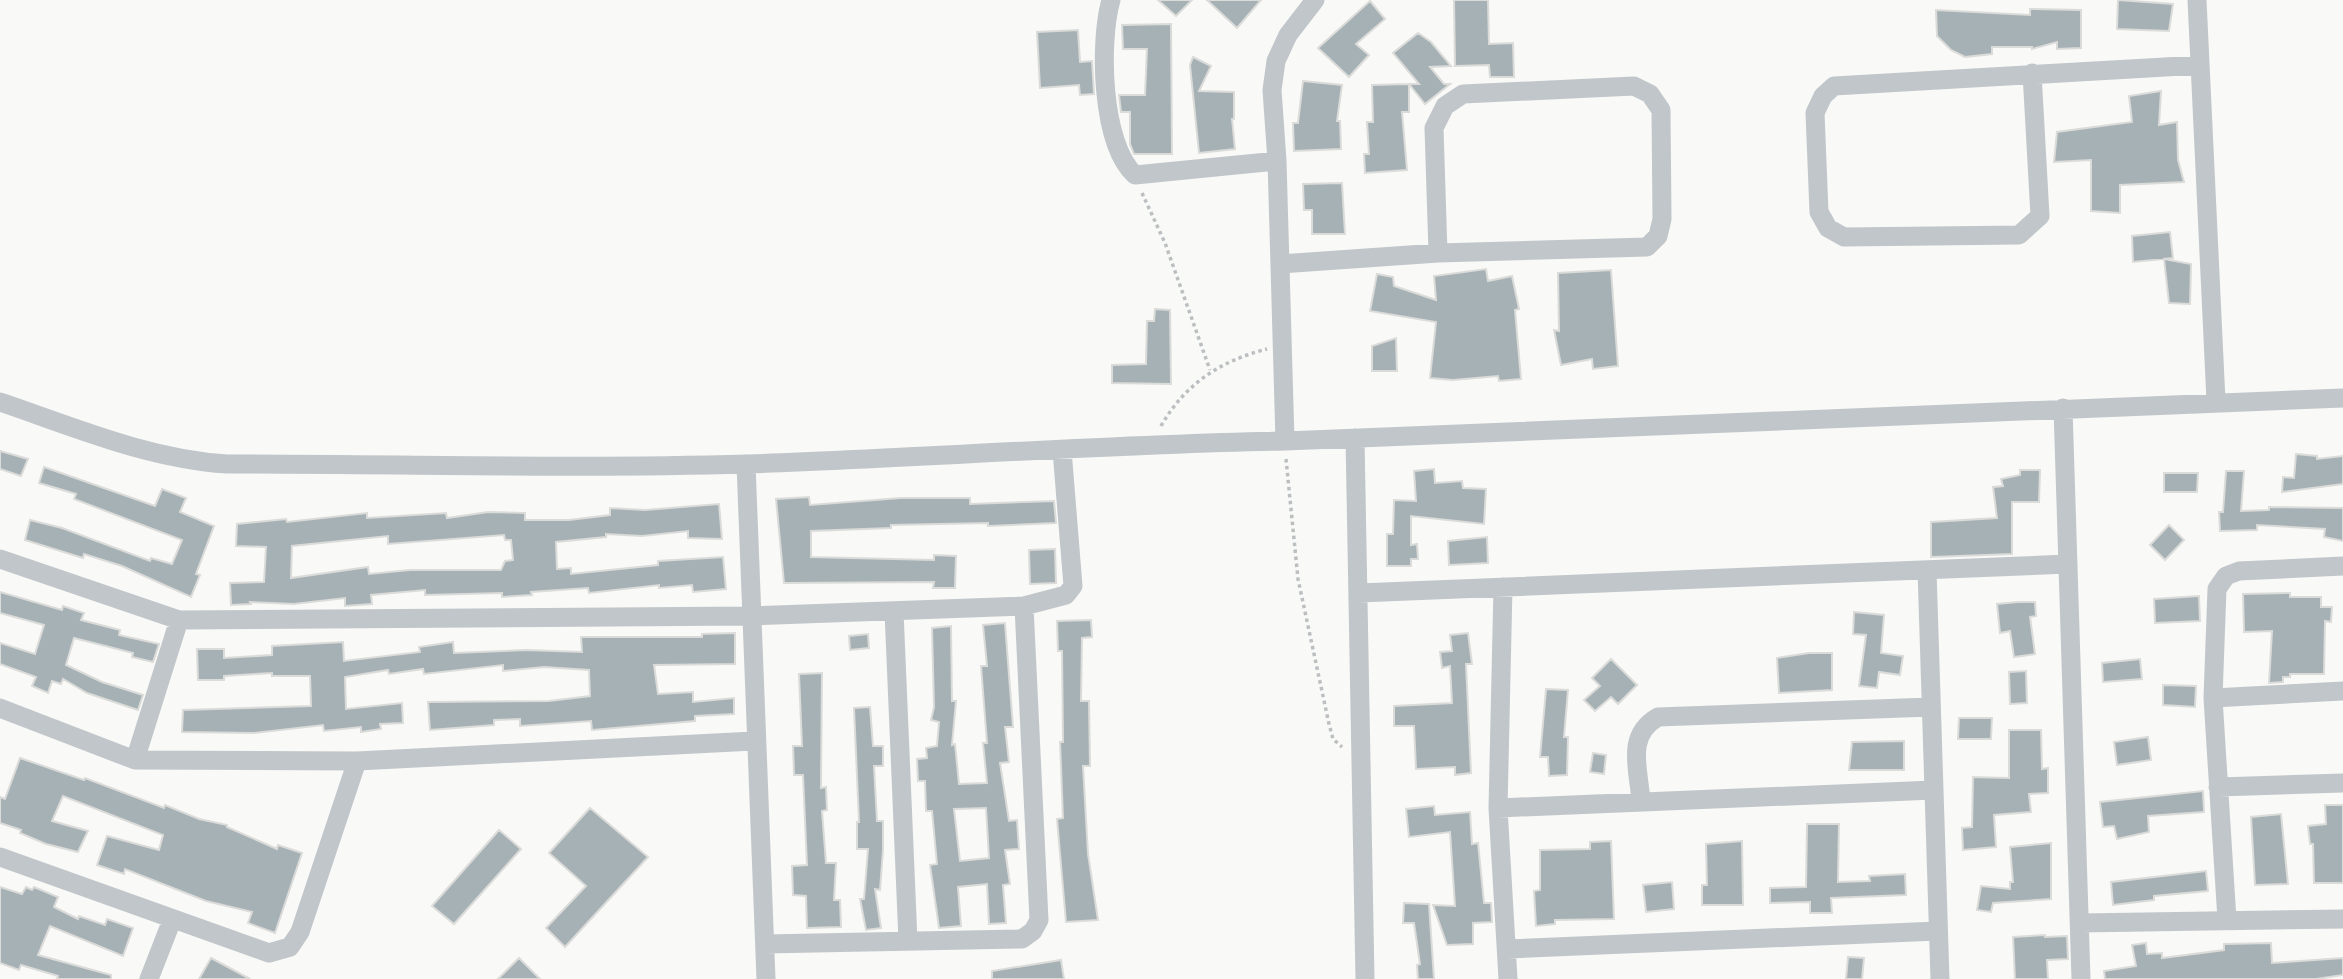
<svg xmlns="http://www.w3.org/2000/svg" width="2343" height="979" font-family="Cabin,sans-serif">
	<rect width="100%" height="100%" fill="#f9f9f7"/>
	<path fill="#a5b1b5" stroke="#dbdbd9" stroke-width="2" fill-rule="evenodd" d="M1158 0H1192L1176 16Z
		M1207 0H1261L1237 28Z
		M1454 0H1488L1489 44 1513 43 1514 77H1490L1489 65 1455 66Z
		M2118 0 2173 4 2169 31 2117 29Z
		M1370 1 1385 19 1356 44 1369 55 1349 77 1318 48Z
		M2030 9 2081 10V48L2057 49V42L2032 49V47H1992V54L1965 57 1951 50 1937 36 1936 10 2030 15Z
		M1171 24 1172 154H1134L1130 144V112H1121L1119 95H1145L1147 49H1123L1122 25Z
		M1078 30 1080 62 1092 61 1094 94 1080 95 1079 85 1040 88 1037 32Z
		M1418 33 1431 42 1451 66 1430 67 1444 84H1450L1425 104 1409 84H1419L1393 53Z
		M1193 57 1211 66 1199 91 1234 92V119H1232L1235 149 1199 153 1190 65Z
		M1303 81 1342 85 1337 121H1340L1341 149 1294 151 1293 123H1298Z
		M1409 84V112H1402L1407 170 1365 173 1364 154H1369L1367 122H1373L1372 85Z
		M2161 91 2159 125 2177 122 2178 160 2184 182 2120 185V213L2091 211V160L2054 162 2057 132 2132 122 2129 96Z
		M1342 183 1345 234H1312V210H1304L1303 184Z
		M2170 232 2173 258 2133 262 2132 236Z
		M2164 259 2191 264 2190 304 2169 303Z
		M1486 269 1488 281 1512 276 1519 309 1515 310 1521 379 1499 381 1498 376 1453 380 1430 378 1436 322 1370 311 1377 274 1393 277 1394 286 1436 300 1434 276Z
		M1611 270 1618 366 1593 369 1592 359 1561 365 1554 330 1559 331 1558 273Z
		M1155 309 1170 310 1171 384 1112 383V365L1146 364 1147 321H1154Z
		M1396 338 1397 371H1372V346Z
		M0 451 28 459 21 476 0 469Z
		M2296 454 2317 456V459L2343 456V484L2282 492 2283 477 2294 478Z
		M44 467 155 506 162 489 186 498 180 512 214 526 196 574 200 575 191 597 122 566 84 554 83 558 25 540 30 520 62 528 150 561 151 558 172 564 182 540 74 499 76 494 39 483Z
		M1434 469 1435 483 1462 481 1463 488 1486 489 1484 524 1411 516V545L1417 544 1418 559H1411V566H1387V534H1393L1394 500 1416 501 1414 471Z
		M2020 470H2040L2039 502H2012V554L1931 557V522L1997 518 1993 487 2003 486 2001 479 2020 475Z
		M2226 471H2244L2241 511 2269 510V507L2343 508V541L2324 537 2325 529 2257 525V530L2220 531 2219 512H2223Z
		M2164 473H2198L2197 492H2164Z
		M809 497 810 505 901 498H970V504L1054 501 1056 523 988 526V523L891 525V528L811 531V557L934 560V555L956 556 955 588H933L934 582 784 583 776 499Z
		M719 504 722 539 688 538V531L642 536 606 534V537L556 542 557 569 571 568V574L658 565V561L723 557 726 589 693 592 692 585 659 588V585L589 593 588 588 531 592 532 595 502 597V593L425 595V590L371 595 372 604 345 606V598L294 604 250 602 251 604 231 605 230 583 264 582 266 547 236 546 237 524 286 519 287 522 367 513V518L446 513 447 518 488 512 525 513V520H569L610 515V508L645 510ZM504 535 505 540H511L513 560 505 561 501 570H410L369 574 368 567 291 578 292 546 388 536V544Z
		M2169 525 2184 540 2165 560 2150 545Z
		M1487 537 1488 563 1449 565 1448 541Z
		M1055 549 1056 583 1030 584 1029 550Z
		M0 592 62 610 63 606 84 613 81 620 120 630 119 635 159 644 153 662 132 657 133 653 74 638 66 665 102 682 143 695 138 710 87 693 63 679 61 684 52 681 48 693 32 686 36 677 0 664V643L35 654 44 625 0 613Z
		M2290 593V597H2321V607H2332L2331 622 2325 621 2324 674H2290V677H2283V682L2269 683 2272 631 2244 632 2243 594Z
		M2199 596 2200 621 2155 623 2154 599Z
		M2018 602H2035L2036 616 2030 617 2035 654 2014 657 2010 631 2000 633 1997 604Z
		M1854 612 1884 615 1881 653 1903 656 1900 675 1879 672 1877 688 1859 686 1866 635 1853 634Z
		M1091 620 1092 637 1082 638 1081 701H1089L1090 766H1083L1088 854 1098 920 1066 922 1057 819 1063 818 1060 742H1063L1062 651H1058L1057 621Z
		M1005 623 1013 727H1005L1009 762 1000 763 1009 821 1017 820 1019 849 1005 850 1010 884 1003 885 1006 923 989 924 987 884 958 887 961 926 939 928 930 865 937 864 932 811H926L925 781H918L917 759 927 758 926 748 937 746 939 722 931 720 934 707 932 628 951 626 952 701H956L952 745 955 744 959 784 987 783 983 743H987L981 666H987L983 625ZM986 808 989 858 960 861 954 809Z
		M735 633V664L654 665 658 694 693 692V702L734 698V714L695 716V721L592 730 591 721 520 726V719L494 720V725L430 730 428 702 549 701 590 696 589 670 544 667 503 671V665L424 674 423 669 389 674 388 670 345 677 346 709 402 703 403 723 380 724 381 729 361 732V727L324 731 323 725 254 733 182 732 183 710 311 706 310 676H272V673L224 676V680H198L197 649H224V658L272 655V646L343 642 344 661 420 652 419 647 453 642 454 653 526 650 582 652 581 637H702V634Z
		M1468 633 1472 664H1466L1471 773 1455 775V767L1416 769 1414 726H1394V706L1452 703 1450 666 1442 668 1440 652 1452 651 1450 635Z
		M868 634 869 648 850 650 849 636Z
		M1809 653H1832V690L1779 693 1777 658Z
		M1611 659 1637 685 1618 704 1611 697 1595 711 1584 700 1600 686 1592 678Z
		M2140 659 2142 679 2103 682 2102 663Z
		M2026 671 2027 703 2010 704 2009 672Z
		M822 673 821 788 826 787 827 810 822 811 826 863H836L834 900H840L841 927 807 928 806 896 793 895 792 866 807 865 803 775H794L793 746H802L799 674Z
		M2163 685 2196 686 2195 707 2163 705Z
		M1546 689 1568 690 1564 737H1568L1567 775 1549 776 1548 757H1540Z
		M870 707 873 746H883V766H874L877 821H883V850L880 890 875 889 881 928 866 930 860 899H864L868 849H857V822H859L854 708Z
		M1959 718H1992L1991 739H1958Z
		M2009 730H2041L2042 769 2048 768V793L2029 794 2031 812 1994 815 1996 847 1963 850 1962 828 1972 827 1973 777 2009 778Z
		M2148 737 2151 760 2117 765 2114 742Z
		M1904 741V770H1849L1852 742Z
		M1593 753 1606 755 1604 774 1590 772Z
		M20 758 84 780 85 778 164 808 165 805 199 819 227 825V827L277 849 278 845 302 853 275 933 248 923 252 912 206 901 125 869 124 874 97 865 107 836 159 850 163 835 63 796 52 821 88 831 78 852 46 844 20 833 21 830 0 823V797L5 799Z
		M2203 791 2204 812 2148 816 2149 832 2117 839 2114 826 2103 827 2100 802Z
		M2325 805H2343V883H2314L2313 844H2310L2308 826 2326 824Z
		M1434 806 1435 815 1470 812 1472 844 1478 843 1484 903H1491L1492 922 1473 923V944L1447 945 1433 905 1455 906 1450 832 1409 837 1406 809Z
		M590 808 648 857 565 947 546 928 586 886 549 853Z
		M2281 814 2288 884 2255 885 2251 817Z
		M1807 824H1839L1838 882 1870 881 1869 876 1905 874 1906 895 1831 898 1832 913H1810V902L1770 903V888L1806 887Z
		M499 830 521 849 454 924 432 906Z
		M1611 841 1614 919 1555 920V924L1536 926 1534 891 1540 890V850L1590 849V842Z
		M1742 841 1743 905H1702V885H1707L1706 844Z
		M2051 843V899L1993 903 1991 912 1977 910 1981 886 2010 889V882H2013L2010 847Z
		M2206 871 2208 891 2154 896V900L2113 905 2111 882Z
		M1672 882 1674 909 1646 912 1643 885Z
		M0 887 22 894 26 887 32 890 34 887 58 897 54 907 78 919 79 916 105 925 107 919 133 928 123 956 50 926 38 955 111 975V979H57L58 976 21 965 19 970 0 963Z
		M1404 903 1429 904 1434 979H1418L1417 965 1420 964 1414 923H1403Z
		M2045 935V937L2067 936 2068 959 2047 960 2048 979H2015L2013 937Z
		M2146 943 2147 954 2162 953V958L2224 950V944L2271 943 2272 963 2343 958V975L2316 979H2105L2104 971 2136 966 2132 945Z
		M1848 957 1864 958 1862 979H1846Z
		M211 958 250 979H199Z
		M519 958 540 979H498Z
		M1061 960 1064 979H992V971Z"/>
	<g fill="none" stroke-linecap="round" stroke-linejoin="round">
		<path stroke="#bbbfc1" stroke-width="3.5" stroke-dasharray="3.5 3.5" stroke-linecap="butt" d="M1142 193 1165 243 1210 370
			M1161 426C1185 384 1220 361 1267 349
			M1286 459 1298 579 1329 724 1333 739 1342 747"/>
		<path stroke="#c0c6c9" stroke-width="19" d="M1111 0C1099 42 1101 144 1135 175L1277 161
			M2197 0 2216 401
			M2032 73 2040 216 2019 235 1844 237 1828 228 1819 212 1815 113 1823 96 1834 86 2200 65
			M1280 264 1438 253 1647 247 1658 236 1662 219 1661 110 1650 94 1634 86 1463 94 1445 106 1434 128 1438 253
			M0 402C74 427 148 459 227 464 400 464 574 469 748 464 927 458 1106 444 1285 441L2343 398
			M2063 408 2081 979
			M1355 438 1365 979
			M1285 441 1277 161 1272 90 1276 61 1288 35 1315 0
			M746 464 766 979
			M0 559 179 620 750 616 1024 606 1066 595 1073 586 1062 450
			M1927 570 1940 979
			M1503 587 1498 808 1508 979
			M1359 593 2068 564
			M894 611 908 941
			M2213 698 2343 691
			M0 708 135 760 357 761 754 741
			M135 760 179 620
			M2218 787 2343 783
			M1641 802C1639 769 1625 736 1658 717L1931 707
			M1498 808 1934 790
			M0 857 269 953 290 947 300 932 357 761
			M2227 920 2213 698 2217 589 2226 576 2239 571 2343 566
			M2080 923 2343 919
			M765 944 1022 939 1033 931 1039 920 1024 606
			M1507 949 1938 931
			M149 979 172 920"/>
	</g>
</svg>
